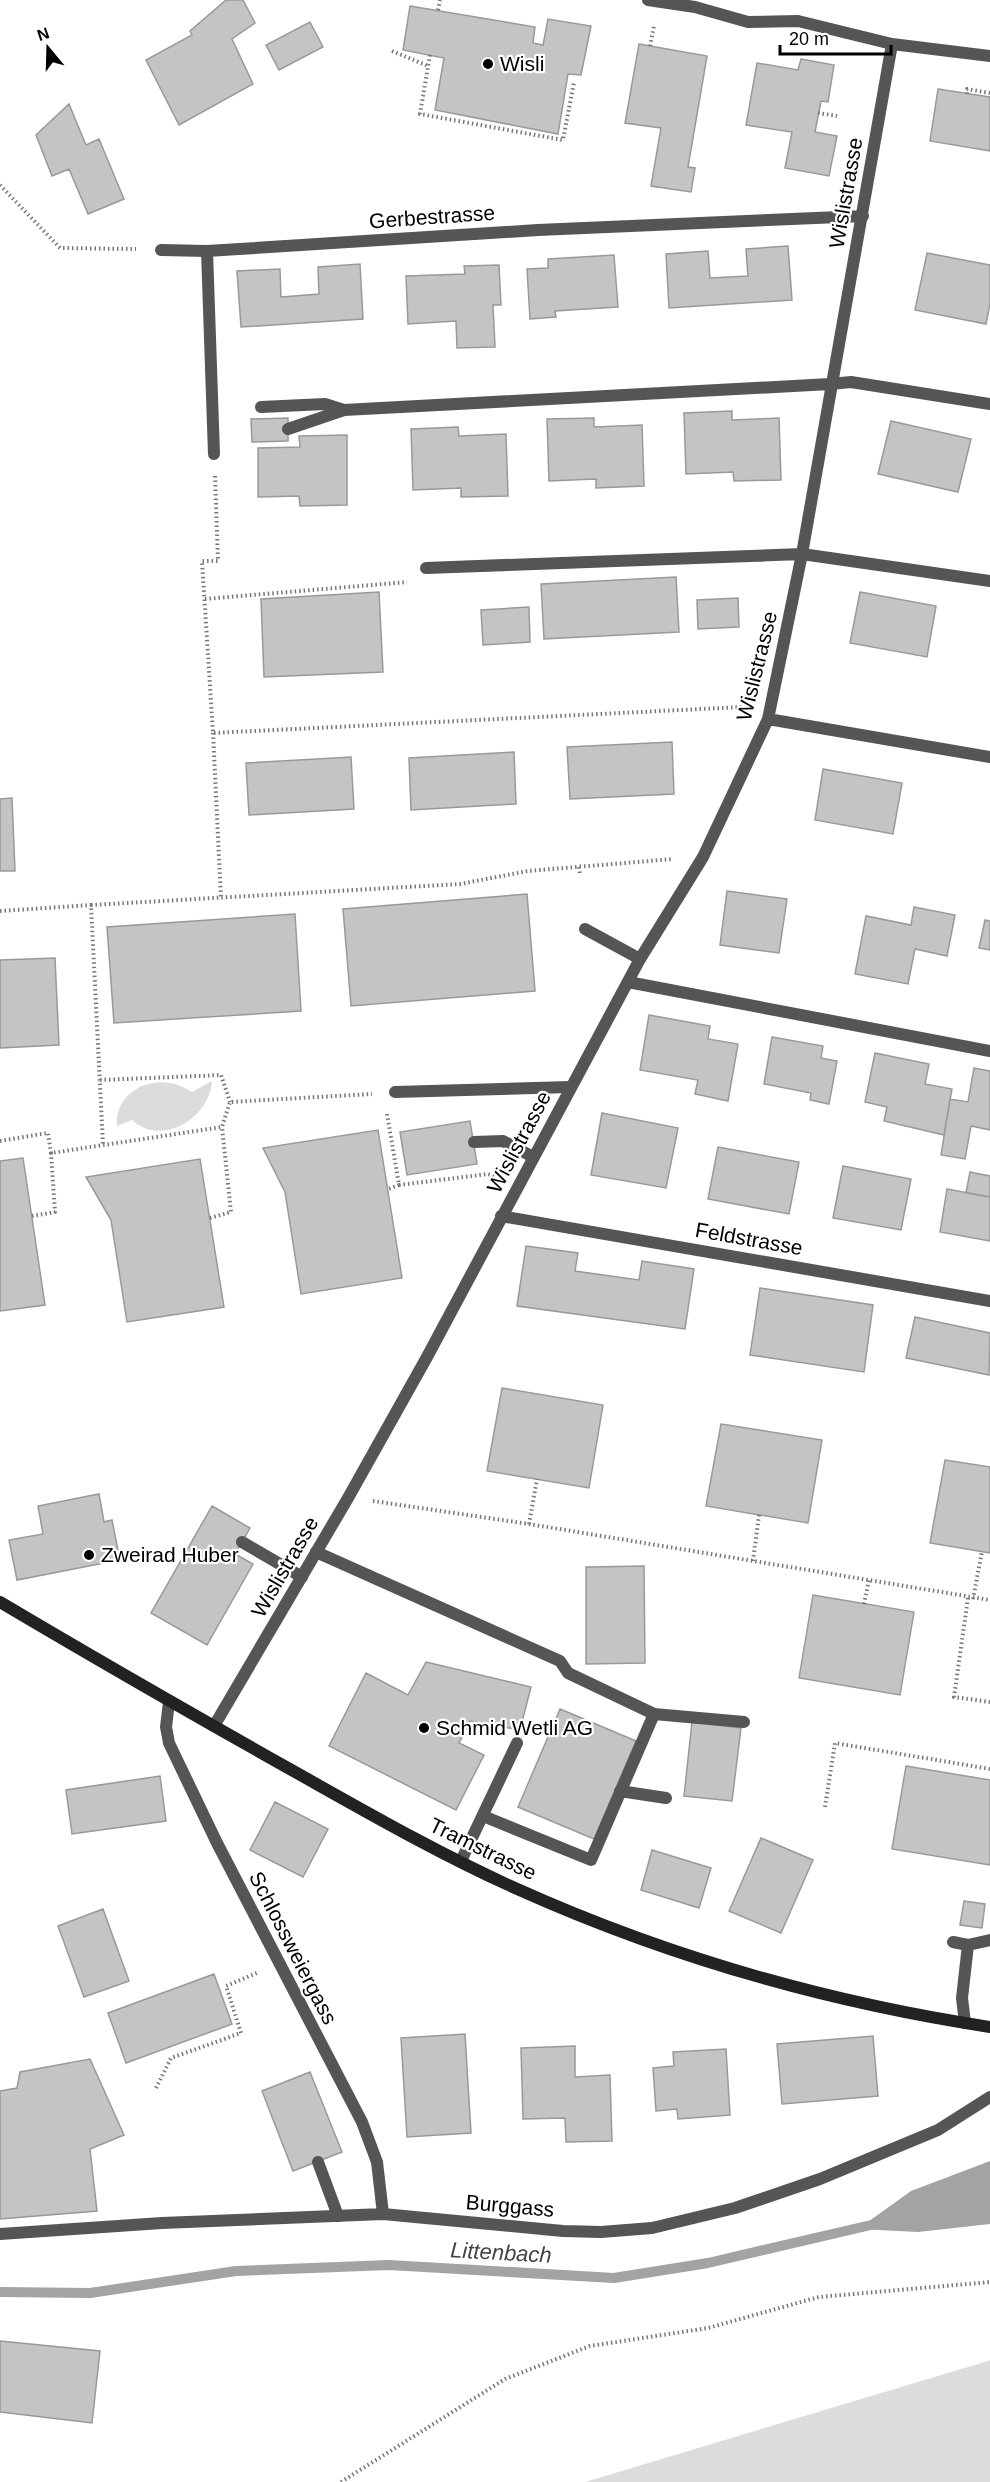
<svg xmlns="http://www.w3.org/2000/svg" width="990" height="2482" font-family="Arial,sans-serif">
	<rect width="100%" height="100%" fill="#fff"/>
	<path fill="#dcdcdc" d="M212 1081C210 1117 163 1148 132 1120L117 1126C114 1098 142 1078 170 1083 178 1084 185 1088 192 1092Z
		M990 2360V2482H585L988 2361Z"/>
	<path fill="#a3a3a3" d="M990 2161V2224L918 2232 858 2229 911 2191Z"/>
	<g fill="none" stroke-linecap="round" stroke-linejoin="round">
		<path stroke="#a3a3a3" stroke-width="10" d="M0 2292 90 2293 236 2271 389 2265 614 2278 708 2263 871 2225"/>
	</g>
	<path fill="#c4c4c4" stroke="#999" stroke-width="1.5" d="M226 0H243L255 23 232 39 253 84 179 125 146 60 192 35 190 31Z
		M410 6 535 27 533 43 543 45 548 19 591 26 581 75 568 74 558 134 435 110 444 58 403 50Z
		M310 22 323 47 279 70 266 45Z
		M639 44 707 56 688 167 695 168 691 192 651 186 661 128 625 123Z
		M801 59 834 65 828 102 821 101 815 132 837 136 829 176 785 168 792 132 746 125 757 63 798 70Z
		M938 89 990 97V151L930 141Z
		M69 104 86 145 99 139 124 199 88 214 69 169 52 176 36 135Z
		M788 246 792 300 669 308 666 254 708 251 710 278 748 276 746 249Z
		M927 253 990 265V304L986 324 915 310Z
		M614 255 618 307 555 311 556 317 530 319 527 269 548 268V259Z
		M360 264 363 319 241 327 237 271 280 269 281 297 319 294 318 267Z
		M499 265 501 305H493L495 347 457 348 456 321 408 324 406 276 465 274 464 266Z
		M732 411V420L779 418 781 480 734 481 733 472 686 474 684 413Z
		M288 418V441L252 442 251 419Z
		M594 418V427L642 425 644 486 596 488V479L549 481 547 419Z
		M891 421 971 439 958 492 878 474Z
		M458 427 459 436 506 434 508 496 461 497V488L413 490 411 429Z
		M347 435V505L300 506 299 496 258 497V448L300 447 299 436Z
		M676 577 679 632 544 639 541 584Z
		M379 592 383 672 264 677 261 599Z
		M860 592 936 606 927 657 850 643Z
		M738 598 739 627 698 629 697 600Z
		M529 607 530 642 483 645 481 610Z
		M672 742 674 794 570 799 567 747Z
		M514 752 516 804 411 810 409 758Z
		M351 757 354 809 249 815 246 763Z
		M823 769 902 783 893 834 815 820Z
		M12 798 15 871H0V799Z
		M727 891 787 899 779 953 720 945Z
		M527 894 535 991 351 1006 343 909Z
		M914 907 955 915 947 956 915 949 908 984 855 974 866 916 911 925Z
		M295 914 301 1011 114 1023 107 927Z
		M985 920 990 921V950L979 948Z
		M55 958 59 1045 0 1048V960Z
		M649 1015 710 1026 708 1039 738 1044 728 1101 695 1094 698 1080 640 1070Z
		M772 1037 823 1046 821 1058 837 1061 829 1104 810 1100 811 1093 764 1084Z
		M875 1053 929 1064 925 1084 952 1089 944 1135 884 1121 887 1107 865 1102Z
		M974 1068 990 1071V1130L971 1126 965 1159 941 1155 950 1099 968 1102Z
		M602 1113 678 1128 666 1188 591 1175Z
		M470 1121 477 1164 407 1175 400 1132Z
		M378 1130 402 1278 301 1294 285 1192 263 1148Z
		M718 1147 799 1162 789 1214 708 1199Z
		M23 1158 45 1305 0 1311V1161Z
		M200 1159 224 1307 127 1322 111 1220 86 1177Z
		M843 1166 911 1179 901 1230 833 1218Z
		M970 1172 990 1176V1197L966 1193Z
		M947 1189 990 1197V1241L940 1232Z
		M526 1246 578 1253 575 1271 639 1280 642 1261 694 1269 685 1329 517 1306Z
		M760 1288 873 1305 864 1372 750 1355Z
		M915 1317 990 1333 989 1375 906 1358Z
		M502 1388 603 1405 589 1488 487 1471Z
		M721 1424 822 1440 808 1523 706 1506Z
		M945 1460 990 1467V1553L930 1543Z
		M99 1494 104 1522 112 1520 120 1560 17 1580 9 1540 43 1534 38 1506Z
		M212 1506 250 1528 235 1554 253 1564 207 1645 151 1613Z
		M644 1566 645 1663 586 1664V1567Z
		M813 1595 914 1612 900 1695 799 1678Z
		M426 1662 531 1687 520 1730 470 1721 459 1743 484 1755 456 1810 329 1746 366 1673 408 1695Z
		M560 1709 636 1741 594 1839 518 1807Z
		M692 1722 741 1728 732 1801 684 1796Z
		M906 1766 990 1780V1865L892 1849Z
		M160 1776 166 1821 72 1834 66 1790Z
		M275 1802 328 1829 303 1877 250 1850Z
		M761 1838 813 1860 781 1933 729 1911Z
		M652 1850 711 1868 699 1908 641 1890Z
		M964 1901 985 1904 982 1928 960 1925Z
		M103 1909 129 1981 84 1997 58 1926Z
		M214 1974 232 2024 126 2063 108 2013Z
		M465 2034 471 2133 407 2137 401 2038Z
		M873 2036 878 2096 782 2104 777 2044Z
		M575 2046V2077L610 2075 612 2141 566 2142 565 2118 523 2119 521 2048Z
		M726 2049 730 2115 678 2119 677 2109 656 2111 653 2068 674 2066 673 2052Z
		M90 2059 124 2135 90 2149 97 2211 0 2219V2091L17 2088 20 2072Z
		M310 2072 342 2152 293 2171 262 2091Z
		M0 2341 100 2351 92 2423 0 2412Z"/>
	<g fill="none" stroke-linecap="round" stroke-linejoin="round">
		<path stroke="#777" stroke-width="4" stroke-dasharray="1.5 3" stroke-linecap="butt" d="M438 10 440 0
			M650 46 654 26
			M392 51 428 66
			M430 55 420 114 563 140 574 82
			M967 94V89L990 93
			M818 113 837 116
			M0 185 60 248 136 249
			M215 476 218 561H202L213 733 742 707
			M205 599 407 582
			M213 733 221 898
			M579 867 580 875
			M91 905 460 884 528 871 673 859
			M0 911 91 905 103 1145
			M100 1080 221 1075 230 1102
			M387 1114 399 1185 388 1189
			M0 1141 48 1133 51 1153 222 1127 230 1102 372 1094
			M399 1185 488 1174 496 1177
			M32 1216 55 1212 51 1153
			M210 1218 231 1212 222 1127
			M373 1501 529 1524 990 1600
			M529 1524 537 1479
			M753 1561 759 1515
			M968 1598 954 1697 990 1702
			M973 1599 982 1551
			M864 1604 869 1580
			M825 1807 835 1743 990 1769
			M156 2088 171 2058 241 2033 226 1986 257 1973
			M341 2482 505 2379 590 2346 708 2328 819 2297 990 2282"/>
		<path stroke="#555" stroke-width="12" d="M161 250 207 251
			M830 384 851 382 990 404
			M261 407 325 404 344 410
			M288 429 344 410
			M802 554 990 581
			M585 929 640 959
			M395 1092 570 1087
			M474 1142 503 1141 533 1157
			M242 1542 302 1577
			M316 1552 560 1661 568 1673 654 1714 591 1860 483 1816
			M654 1714 744 1722
			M620 1791 666 1798
			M461 1861 517 1743
			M953 1942 968 1945 962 1998 965 2023
			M968 1945 990 1940
			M318 2162 338 2216"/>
		<path stroke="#555" stroke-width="12" d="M648 0 695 7 748 22 798 21 892 44 990 56
			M344 410 830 384
			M214 454 207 251 538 230 863 216
			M426 568 802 554
			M768 719 990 757
			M628 982 990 1051
			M501 1216 990 1301
			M169 1702 166 1727 169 1743 217 1843 362 2122 377 2162 383 2214
			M214 1726 348 1498 427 1357 640 959 703 857 768 719 802 554 892 44
			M0 2234 162 2223 383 2214 563 2231 601 2232 652 2228 735 2208 820 2179 938 2130 990 2097"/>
		<path stroke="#222" stroke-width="12" d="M0 1602C96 1659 192 1714 288 1768 363 1810 437 1853 515 1888 666 1956 826 2002 990 2027"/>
	</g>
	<g fill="#000" stroke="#fff" stroke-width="2">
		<circle cx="488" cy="64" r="6"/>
		<circle cx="89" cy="1555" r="6"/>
		<circle cx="424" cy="1728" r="6"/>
	</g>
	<g text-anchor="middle" stroke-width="4.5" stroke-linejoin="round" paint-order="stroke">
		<g font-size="21" fill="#000" stroke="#fff" text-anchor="start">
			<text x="500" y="71">Wisli</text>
			<text x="101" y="1562">Zweirad Huber</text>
			<text x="436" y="1735">Schmid Wetli AG</text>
		</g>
		<g font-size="21" fill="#000" stroke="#fff">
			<text transform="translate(846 193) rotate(-80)" y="7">Wislistrasse</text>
			<text transform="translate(432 217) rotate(-4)" y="7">Gerbestrasse</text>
			<text transform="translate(757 666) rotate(-76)" y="7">Wislistrasse</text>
			<text transform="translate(519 1142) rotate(-62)" y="7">Wislistrasse</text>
			<text transform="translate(749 1239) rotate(10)" y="7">Feldstrasse</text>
			<text transform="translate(285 1567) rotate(-60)" y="7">Wislistrasse</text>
			<text transform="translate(483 1849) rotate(26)" y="7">Tramstrasse</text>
			<text transform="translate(293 1948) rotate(63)" y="7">Schlossweiergass</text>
			<text transform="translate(510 2206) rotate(5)" y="7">Burggass</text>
		</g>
		<g font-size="22" font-style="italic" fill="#444" stroke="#fff">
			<text transform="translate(501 2252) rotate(3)" y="8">Littenbach</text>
		</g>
	</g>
	<g transform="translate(48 48) rotate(341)" stroke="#ffffff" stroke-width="4.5" paint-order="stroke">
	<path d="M0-4.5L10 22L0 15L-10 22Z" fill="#000000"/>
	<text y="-9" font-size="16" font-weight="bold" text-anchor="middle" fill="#000000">N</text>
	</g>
	<path d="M780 45v9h111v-9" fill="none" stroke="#000000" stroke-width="3"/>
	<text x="789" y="45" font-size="18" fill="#000000" stroke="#ffffff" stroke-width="4.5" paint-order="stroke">20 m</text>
</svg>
